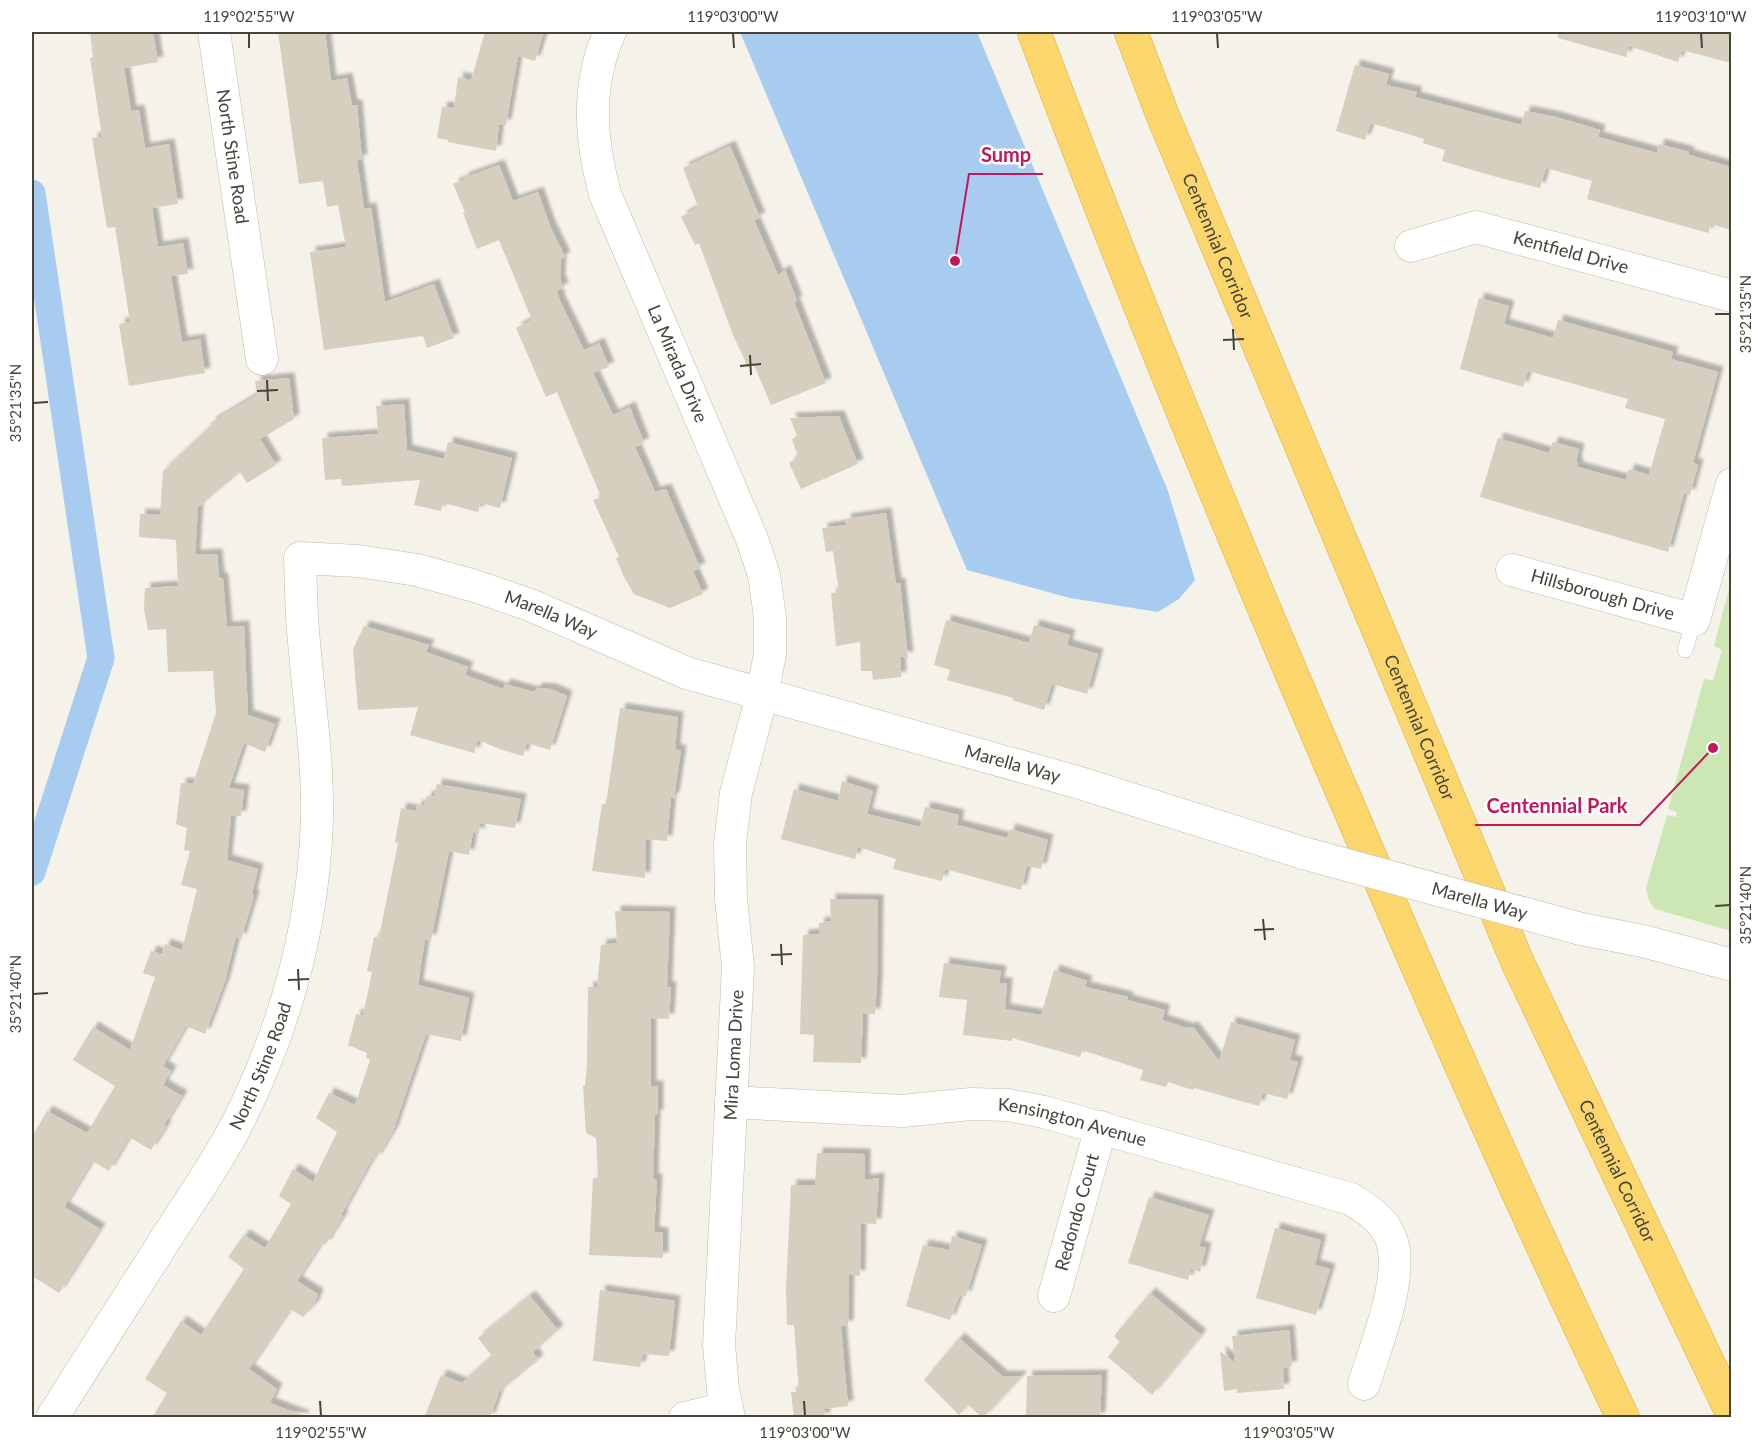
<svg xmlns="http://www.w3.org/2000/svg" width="1763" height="1449" font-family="Lato,sans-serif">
	<defs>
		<filter id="shadow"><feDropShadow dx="5.5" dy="-5.5" stdDeviation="1.5" flood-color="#0004"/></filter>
	</defs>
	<rect width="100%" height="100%" fill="#f4f2e9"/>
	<path fill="#cce7b3" d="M1731 581V606L1729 614 1732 615 1731 931 1655 909 1649 901 1646 888 1667 815 1676 817 1677 812 1668 809 1704 679 1713 681 1722 650 1714 646Z"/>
	<path fill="#a7ccef" d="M740 32H977L1168 491 1195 580 1179 599 1158 612 1070 598 967 570Z"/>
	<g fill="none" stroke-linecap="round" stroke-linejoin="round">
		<path stroke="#a7ccef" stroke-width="27" d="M32 193 101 658 32 872"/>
	</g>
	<path fill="#d6cebf" filter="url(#shadow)" d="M90 32H153L158 62 124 68 131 111 139 110 145 148 169 144 178 204 152 208 158 247 183 243 188 274 171 276 182 342 200 339 205 373 129 386 119 324 130 322 115 227 107 228 92 138 102 137 90 58 93 57Z
		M278 32H325L331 81 347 78 352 105H357L362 160H357L364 209 371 208 385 302 434 284 454 338 427 348 423 336 324 350 310 252 346 247 338 205 327 207 323 181 299 184Z
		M485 32H544L535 61 518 56 506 125 499 124 496 151 448 142V140L437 138 442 107 454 108 458 77 471 80Z
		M1558 32H1731V63L1682 50 1678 62 1629 46 1626 57 1558 38Z
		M1355 65 1389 74 1386 85 1417 92 1415 97 1521 125 1525 111 1556 117 1600 130 1598 137 1657 153 1659 144 1689 152V155L1731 167V230L1711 224 1708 233 1587 199 1592 181 1546 168 1540 188 1493 176 1442 161 1445 150 1423 143 1424 139 1371 123 1365 140 1336 131Z
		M730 146 760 218 754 220 778 275 785 270 797 301 794 302 826 383 771 405 754 365 748 367 733 335 699 243 695 245 681 217 698 207 683 168Z
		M499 165 513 201 538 192 550 226 565 257 561 259 560 279 563 288 557 291 560 301 584 350 599 343 609 367 593 373 613 415 630 407 644 443 635 447 655 492 666 489 700 568 693 571 703 594 670 608 634 594 624 577 616 558 619 557 593 500 601 497 557 392 546 397 516 328 532 320 499 240 477 249 463 213 465 212 453 184 464 180 463 178Z
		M1479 298 1509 306 1504 324 1553 338 1558 320 1673 352 1671 359 1718 372 1693 463 1698 465 1690 495 1684 493 1668 552 1480 497 1498 438 1549 453 1553 442 1579 449 1576 462 1578 463 1577 467 1626 480 1629 469 1649 475 1665 419 1625 408 1628 399 1528 371 1523 387 1460 369Z
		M289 378 294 419 260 439 276 465 247 483 240 472 198 507 195 555 217 554 219 577 223 579 227 627 244 626 248 715 275 724 265 752 244 743 229 788 244 790 241 816H231L227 860 258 869 252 894 254 896 241 939 236 937 225 981 205 1034 186 1026 163 1066 171 1071 163 1085 182 1096 164 1125 166 1126 151 1150 129 1137 109 1171 92 1161 64 1207 100 1229 59 1293 32 1276V1137L47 1111 87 1133 115 1086 73 1060 93 1027 130 1050 155 977 143 973 151 951 162 954 165 944 182 950 197 889 181 885 190 851 184 850 187 828 176 824 181 783 193 784 216 713 213 671 168 672 166 629 148 630 144 609 145 588 178 586 176 540 139 537 140 514 160 515 163 471 212 425 210 423 257 395 255 381Z
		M404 404 407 450 444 459 448 442 512 458 500 508 480 503 478 512 443 503 441 511 414 505 420 480 342 486 341 479 325 480 322 438 378 434 376 406Z
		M839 416 858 464 801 489 789 463 798 457 792 439 797 436 790 418Z
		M886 513 896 584 900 583 908 658 900 656 901 677 873 680 872 671H861L860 642 836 646 831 593 839 592 833 551 826 552 822 528 846 525 845 519Z
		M946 620 1029 643 1034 625 1070 635 1067 645 1098 654 1087 694 1052 684 1044 710 1012 700 1013 698 947 680 950 670 934 665Z
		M364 626 429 645 426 652 468 667 465 675 503 689 505 684 534 692 537 688 551 689 567 696 550 750 527 743 523 756 502 750 478 740 474 753 410 735 418 707 358 710 353 649Z
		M620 708 678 717 675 749 681 751 674 798H671L667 841 646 839 645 878 592 871 602 804H606Z
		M842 781 873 791 867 814 920 827 925 807 959 815 957 825 1007 838 1010 829 1048 840 1041 869 1027 866 1021 890 945 869 942 881 893 869 896 859 858 847 855 859 781 839 794 789 838 801Z
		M437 784 521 799 515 828 480 823 479 834 473 832 469 855 449 851 431 940 425 939 418 985 469 998 461 1041 426 1034 393 1131 376 1159 373 1157 341 1215 343 1216 325 1245 321 1243 297 1281 318 1294 314 1305 303 1317 290 1309 249 1369 277 1389 270 1403 304 1416V1418H152L167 1393 145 1379 181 1321 201 1335 244 1269 228 1257 244 1235 265 1248 291 1204 279 1196 293 1169 313 1182 337 1132 316 1118 329 1093 355 1105 370 1060 366 1057 367 1053 348 1045 356 1014 363 1016 372 972 367 971 374 937H379L398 843 395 842 401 808 416 811 417 805 424 806 427 796H434Z
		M830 899 878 900 877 983 875 1014 863 1013 861 1063 813 1062 814 1035 800 1034 803 935 819 934V923L831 921Z
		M615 911 670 912 667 987H671L669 1019 651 1018V1086H658V1115H655L653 1179H657L654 1232 663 1233V1258L589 1255 593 1178H598L596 1138 586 1133 583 1086H585L587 1065 588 987H597L601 945 617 943Z
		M944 963 1001 971 999 983H1007L1005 1009 1041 1015 1054 970 1087 981 1085 987 1128 997 1127 1000 1165 1010 1162 1020 1187 1028 1193 1027 1219 1061 1231 1022 1295 1040 1290 1060 1298 1062 1287 1099 1263 1093 1259 1106 1194 1088 1193 1090 1168 1082 1166 1087 1140 1080 1143 1070 1082 1050 1080 1057 1012 1038V1041L963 1035 967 1000 939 997Z
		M817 1153 865 1154V1180L879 1178 876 1224 861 1223 860 1276 849 1274 848 1326H841L848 1406 824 1409 825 1418H794L791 1392H799L794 1325H787L786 1289 791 1185H815Z
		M1149 1197 1209 1215 1199 1246 1206 1248 1200 1272 1191 1269 1188 1280 1128 1263Z
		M1275 1228 1321 1240 1315 1265 1330 1269 1316 1315 1256 1298Z
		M952 1236 982 1245 966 1296 960 1295 950 1320 906 1306 923 1245 949 1250Z
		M600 1290 675 1301 669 1356 643 1354 640 1367 593 1361Z
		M1150 1293 1201 1335 1152 1395 1108 1357 1120 1342 1114 1336Z
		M530 1296 558 1330 533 1352 538 1360 499 1392 490 1418H424L441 1375 462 1383 492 1356 478 1338Z
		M1289 1330 1292 1366 1283 1368 1284 1389 1237 1393V1389L1224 1391 1220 1351 1235 1363 1232 1336Z
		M959 1338 1002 1376H1022L983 1418 968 1405 959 1415 924 1380Z
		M1102 1375 1100 1418H1026L1027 1376Z"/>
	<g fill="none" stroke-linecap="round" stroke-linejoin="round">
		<defs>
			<path id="lane" d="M1685 650 1694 620"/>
			<g id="street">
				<path id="s1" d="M214 32 262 359"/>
				<path id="s2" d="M610 32C586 85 590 139 605 194L752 539 764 575 770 617V654L762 695 736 793 730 843 731 899 738 967 719 1345 723 1389 729 1418"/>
				<path id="s3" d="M1411 246 1476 227 1732 296"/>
				<path id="s4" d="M1512 570 1694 620 1732 484"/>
				<path d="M1581 929 1643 941 1732 965"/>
				<path id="s5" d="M731 1102 902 1111 971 1104 1008 1105 1044 1112 1351 1199C1365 1208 1380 1217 1388 1232 1409 1268 1375 1347 1364 1384"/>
				<path id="s6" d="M1054 1296 1101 1127"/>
				<path id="s7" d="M52 1418C90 1357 129 1297 167 1237 191 1199 218 1162 238 1122 285 1028 314 924 317 818 318 759 309 701 304 642 301 614 301 586 300 558L358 561 417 570 475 586 530 605 687 673 1077 782 1303 853"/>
				<path d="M685 1418 726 1408"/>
			</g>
			<g id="highway">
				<path d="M1034 32C1131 291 1237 548 1347 803 1435 1009 1526 1215 1623 1418"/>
				<path id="s8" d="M1131 32 1163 116 1517 961 1732 1413"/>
			</g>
		</defs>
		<use href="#lane" stroke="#c0baac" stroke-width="16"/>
		<use href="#street" stroke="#c0baac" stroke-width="33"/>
		<use href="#highway" stroke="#dbac3d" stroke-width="34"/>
		<use href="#lane" stroke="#fff" stroke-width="15"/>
		<use href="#street" stroke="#fff" stroke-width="32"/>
		<use href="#highway" stroke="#fbd66d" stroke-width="33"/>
		<defs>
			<g id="street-bridge">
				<path id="s9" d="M1303 853 1581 929"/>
			</g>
		</defs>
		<use href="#street-bridge" stroke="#c0baac" stroke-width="33" stroke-linecap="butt"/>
		<use href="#street-bridge" stroke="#fff" stroke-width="32"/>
	</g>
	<path fill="none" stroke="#484337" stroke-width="2" d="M249 33V48M733 33 734 48M1217 33 1218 48M1701 33 1702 48M1715 314H1730M1233 329 1234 350M1223 340 1244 339M750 355 751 375M740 366 761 364M267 380 268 401M257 391 278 390M33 403 48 402M1715 906 1730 905M1263 919 1265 940M1254 930 1274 929M781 944 782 965M771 955 792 954M298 969 299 990M288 980 309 979M33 994 48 993M320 1401 321 1416M804 1401 805 1416M1289 1401V1416"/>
	<g text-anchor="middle" stroke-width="5" stroke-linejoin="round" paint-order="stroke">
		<g font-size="18" fill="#484337" stroke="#fff">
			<text dy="6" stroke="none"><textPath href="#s1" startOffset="126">North Stine Road</textPath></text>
			<text dy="6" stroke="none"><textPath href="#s8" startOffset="231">Centennial Corridor</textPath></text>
			<text dy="6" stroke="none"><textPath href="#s3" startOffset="166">Kentfield Drive</textPath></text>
			<text dy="6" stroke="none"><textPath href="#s2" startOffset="350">La Mirada Drive</textPath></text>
			<text dy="6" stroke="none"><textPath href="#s4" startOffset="94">Hillsborough Drive</textPath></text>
			<text dy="6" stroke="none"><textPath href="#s7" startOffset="1186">Marella Way</textPath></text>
			<text dy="6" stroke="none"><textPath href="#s8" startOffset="753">Centennial Corridor</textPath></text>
			<text dy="6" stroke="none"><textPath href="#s7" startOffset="1672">Marella Way</textPath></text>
			<text dy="6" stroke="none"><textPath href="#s9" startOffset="183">Marella Way</textPath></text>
			<text transform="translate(734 1055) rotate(-87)" y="6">Mira Loma Drive</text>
			<text dy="6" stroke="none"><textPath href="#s7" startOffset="410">North Stine Road</textPath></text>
			<text dy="6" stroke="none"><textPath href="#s5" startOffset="344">Kensington Avenue</textPath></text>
			<text dy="6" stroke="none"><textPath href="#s8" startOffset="1239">Centennial Corridor</textPath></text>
			<text dy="6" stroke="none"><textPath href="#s6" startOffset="87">Redondo Court</textPath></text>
		</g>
	</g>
	<path fill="none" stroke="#c2185b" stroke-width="2" d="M955 261L969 174H1043M1713 748L1640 825H1475"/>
	<g fill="#c2185b" stroke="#fff" stroke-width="2">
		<circle cx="955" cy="261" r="6"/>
		<circle cx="1713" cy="748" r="6"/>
	</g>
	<g font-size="20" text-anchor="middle" font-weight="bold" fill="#c2185b" stroke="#fff" stroke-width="5" stroke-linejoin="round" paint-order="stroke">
		<text x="1006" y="162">Sump</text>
		<text x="1557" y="813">Centennial Park</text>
	</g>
	<rect width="1763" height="1449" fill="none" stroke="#ffffff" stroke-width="66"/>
	<rect x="33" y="33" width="1697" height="1383" fill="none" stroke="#484337" stroke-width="2"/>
	<g font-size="15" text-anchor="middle" fill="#484337">
		<text x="249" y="22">119°02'55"W</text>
		<text x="733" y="22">119°03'00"W</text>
		<text x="1217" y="22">119°03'05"W</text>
		<text x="1701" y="22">119°03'10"W</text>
		<text transform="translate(1746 314) rotate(-90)" y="5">35°21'35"N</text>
		<text transform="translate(16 403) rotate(-90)" y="5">35°21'35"N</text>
		<text transform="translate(1746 905) rotate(-90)" y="5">35°21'40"N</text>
		<text transform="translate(16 994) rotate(-90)" y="5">35°21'40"N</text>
		<text x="321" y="1438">119°02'55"W</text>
		<text x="805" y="1438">119°03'00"W</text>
		<text x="1289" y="1438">119°03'05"W</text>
	</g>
</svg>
